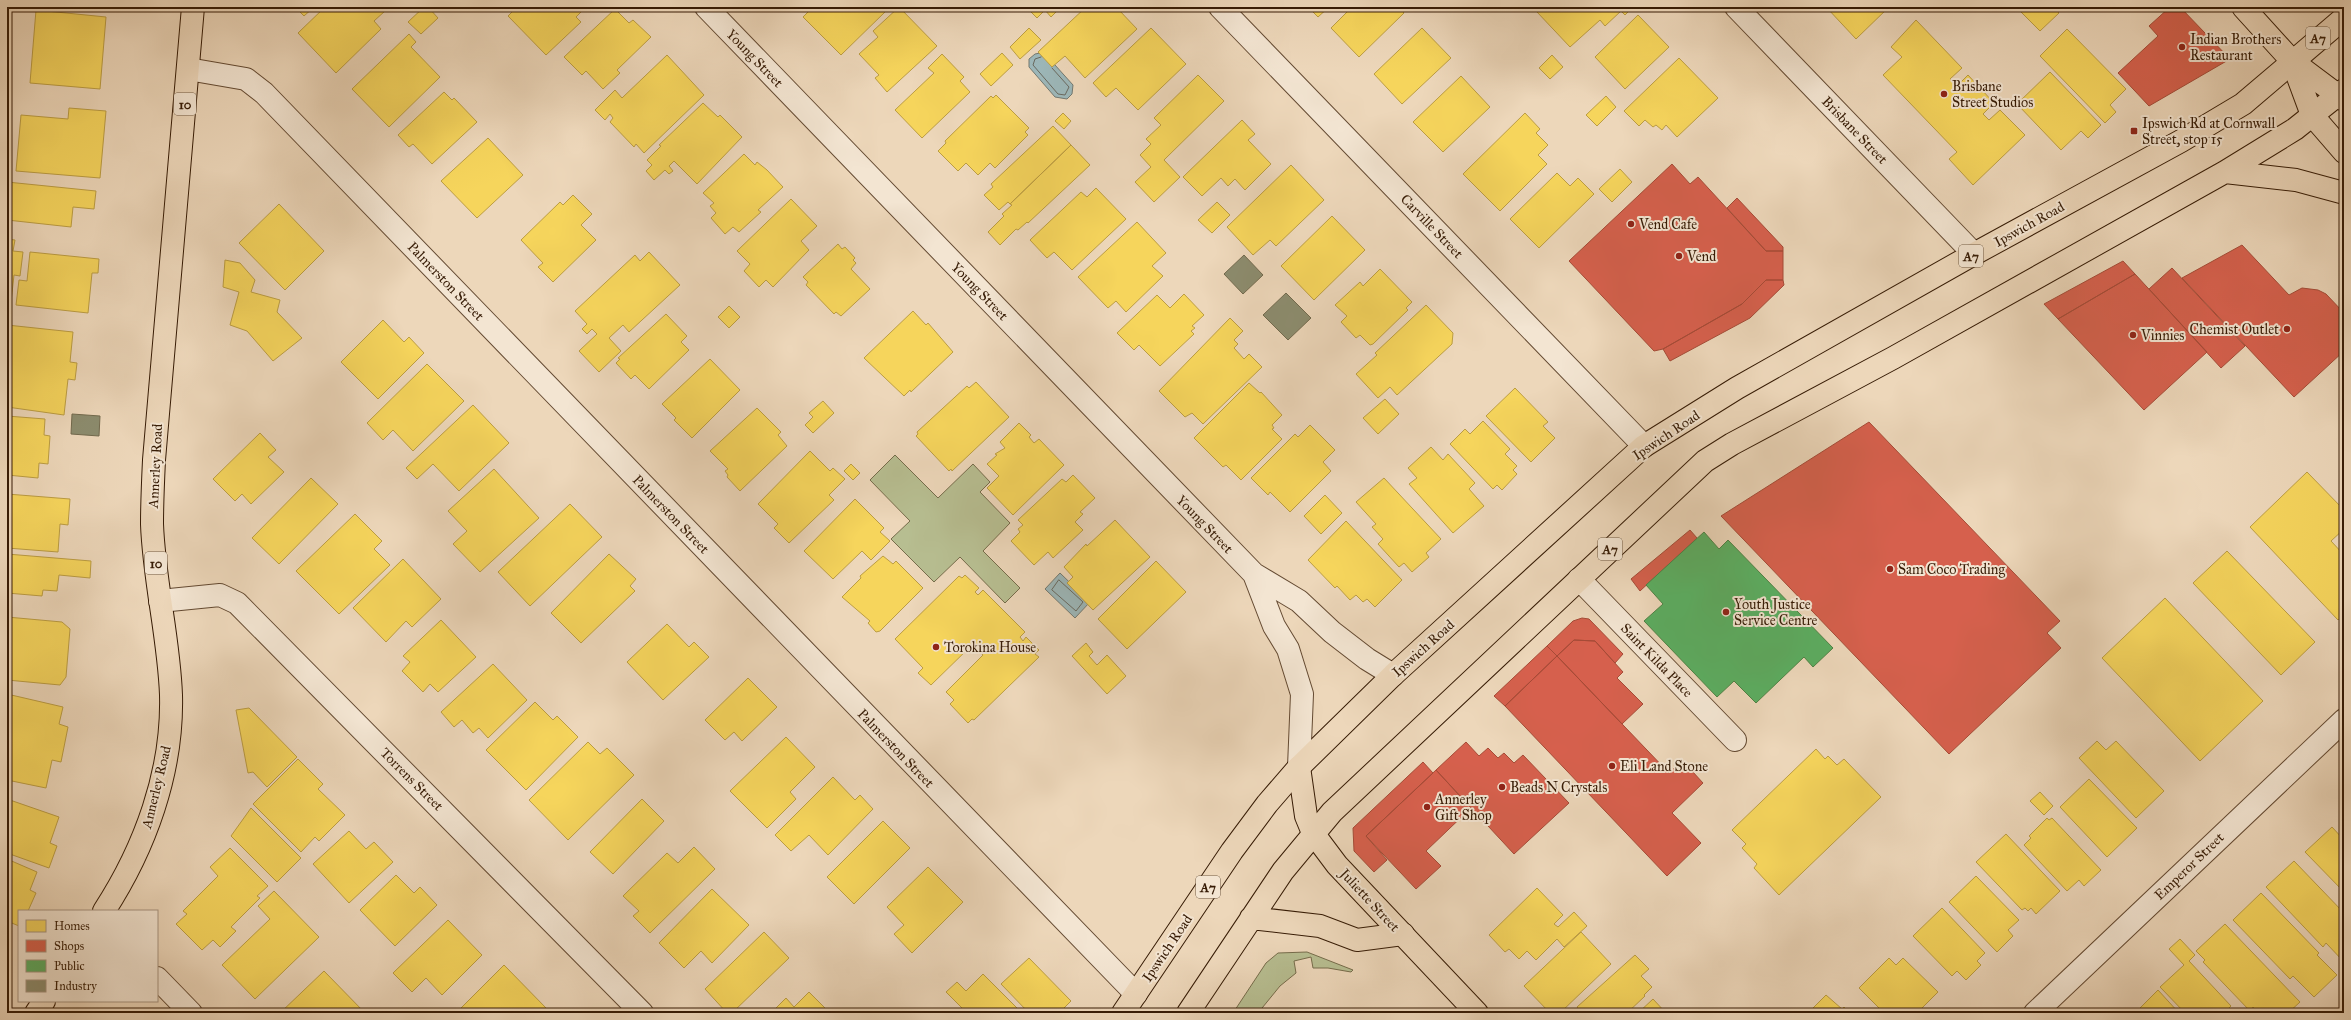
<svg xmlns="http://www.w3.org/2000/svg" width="2351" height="1020" font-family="'IM FELL Great Primer',serif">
	<rect width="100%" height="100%" fill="#edd7ba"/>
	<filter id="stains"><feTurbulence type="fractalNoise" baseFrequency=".005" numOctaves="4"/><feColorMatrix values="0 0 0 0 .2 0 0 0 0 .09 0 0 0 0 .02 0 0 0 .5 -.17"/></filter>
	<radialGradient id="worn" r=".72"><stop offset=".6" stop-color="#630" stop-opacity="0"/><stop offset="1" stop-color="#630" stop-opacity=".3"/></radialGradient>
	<path fill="#b7be91" stroke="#766c4b" d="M895 455 938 498 973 464 990 482 980 492 1010 523 983 551 1020 588 1005 603 960 557 934 582 891 539 910 521 870 480Z
		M1307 952 1353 970 1351 972 1328 968H1313L1311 957 1294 961 1296 973 1280 986 1258 1013H1233L1266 963 1278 953Z"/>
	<path fill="#9cb7b9" stroke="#737971" d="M1040 53 1046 55 1073 85 1072 94 1067 99 1055 97 1029 67V59L1035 54Z
		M1060 573 1090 602 1075 618 1045 589Z"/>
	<path fill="#f6d55c" stroke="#bc9d42" d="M295 7H314L304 16Z
		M325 7H382L385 11 374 21 381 29 336 73 298 33Z
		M424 7H428L438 18 421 34 408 22Z
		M517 7H586L576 17 581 22 546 55 508 16Z
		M813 7H882L886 11 841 55 803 17Z
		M899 7 937 46 887 92 875 78 879 75 859 54 878 37 873 31Z
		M1026 7H1061L1051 17 1045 10 1037 18Z
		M1086 7H1121L1118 9 1137 29 1085 78 1065 56 1052 67 1038 52Z
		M1308 7H1329L1318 17Z
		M1352 7H1399L1404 13 1359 57 1331 28Z
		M1541 7H1633L1625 15 1621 11 1605 26 1600 20 1570 47 1537 12Z
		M1828 7H1889L1856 39 1827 8Z
		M2022 7H2053L2059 13 2040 31 2019 10Z
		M615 9 629 23 633 20 651 37 617 70 620 73 603 89 586 71 582 75 564 57Z
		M36 10 106 17 100 89 30 83Z
		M1638 15 1669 47 1625 89 1595 57Z
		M1916 20 1962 68 1950 79 1957 86 1968 75 1994 103 1983 114 1989 120 2000 110 2025 135 1973 185 1949 159 1957 152 1883 75 1902 57 1891 47Z
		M1029 28 1041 40 1020 59 1010 47Z
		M1151 28 1186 64 1138 110 1116 88 1106 97 1093 83Z
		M1422 28 1451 58 1402 104 1374 74Z
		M2067 29 2126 89 2110 105 2116 112 2105 123 2040 56Z
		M409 34 416 42 411 47 440 77 389 127 352 89Z
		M1002 53 1013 65 991 86 980 74Z
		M942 54 964 77 960 81 970 92 922 138 895 110 934 73 928 68Z
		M667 55 704 95 644 153 636 144 634 147 610 122 613 118 610 114 605 120 595 110 615 90 622 98Z
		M1552 55 1563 67 1550 79 1539 68Z
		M1679 58 1718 98 1677 137 1666 125 1662 130 1656 125 1653 127 1645 120 1639 126 1624 111Z
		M2050 72 2101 125 2088 138 2081 131 2061 150 2017 104Z
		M1198 75 1224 101 1164 160 1180 177 1154 202 1135 182 1151 167 1140 155 1151 144 1146 139 1161 125 1154 118Z
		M1461 76 1490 107 1443 152 1413 122Z
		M444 92 452 100 454 98 477 122 432 164 413 144 409 147 398 135Z
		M996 95 1029 128 1025 132 1028 135 995 168 990 163 978 175 966 163 958 171 938 151 946 143 945 141 991 96 993 98Z
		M1606 96 1616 107 1597 126 1586 115Z
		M703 103 718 117 720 115 742 137 697 184 674 161 669 166 673 171 669 174 665 170 654 180 646 171 652 165 647 160 661 146 659 145Z
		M69 108 106 111 100 178 16 171 21 115 68 119Z
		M1063 113 1071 121 1064 129 1055 121Z
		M1525 113 1540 129 1536 133 1548 145 1538 155 1547 164 1500 211 1463 174Z
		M1242 120 1255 134 1248 140 1271 164 1245 190 1235 179 1228 186 1221 178 1202 196 1183 177Z
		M1053 126 1071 145 1010 204 1008 202 999 210 984 195 993 187 991 184Z
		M488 138 523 175 477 218 441 181Z
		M1071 145 1090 165 1028 223 1027 222 1018 230 1016 229 1000 245 988 232 1004 216 1002 214 1012 205 1010 204Z
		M744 154 755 165 757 162 767 170 783 187 758 210 761 212 739 232 733 227 725 234 711 218 716 213 710 206 714 203 703 193Z
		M1291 165 1324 200 1276 246 1270 240 1253 255 1227 227Z
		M1620 169 1632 182 1612 202 1599 189Z
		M1557 173 1570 186 1578 178 1594 194 1539 248 1510 219Z
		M7 182 96 191 94 209 73 207 71 227 7 220Z
		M1096 188 1126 219 1072 270 1054 252 1047 258 1030 240 1081 192 1087 197Z
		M573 195 592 214 581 225 596 240 553 282 538 267 543 263 521 240 560 202 563 205Z
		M791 199 817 226 801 241 809 250 773 287 766 280 759 287 744 271 750 264 737 251Z
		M1217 202 1230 215 1212 233 1198 220Z
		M279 204 324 251 285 290 239 243Z
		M1332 216 1365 250 1314 300 1281 266Z
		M1137 222 1166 253 1152 266 1163 276 1126 312 1116 301 1108 308 1078 277Z
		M7 239 15 240 13 251 23 252 20 276 14 275 10 311 7 310Z
		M838 244 842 249 845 247 855 258 853 260 856 263 851 269 870 289 841 316 836 312 834 314 806 285 808 282 803 277Z
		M30 252 99 259 98 273H92L88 313 16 305 19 280 27 281Z
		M649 252 680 285 629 332 623 325 609 338 621 351 599 372 579 351 597 334 592 329 587 334 582 329 587 324 575 311 635 255 640 261Z
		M225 260 240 263 255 280 251 292 280 300 277 312 302 338 273 361 247 331 230 325 239 292 223 287Z
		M1380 269 1412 302 1406 308 1408 310 1373 344 1370 345 1360 335 1356 338 1341 322 1347 316 1335 305 1360 282 1363 286Z
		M1184 294 1204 315 1192 326 1195 328 1191 331 1194 334 1160 366 1139 345 1134 350 1117 333 1157 295 1170 308Z
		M1426 305 1453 333 1452 344 1397 395 1390 387 1378 398 1356 374 1377 355 1375 353Z
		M729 306 740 317 729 328 718 317Z
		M913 311 926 325 928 323 953 352 911 392 910 390 904 396 864 358Z
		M666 314 687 336 681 342 689 350 649 389 635 375 631 379 616 363 620 359 618 358Z
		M1230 318 1243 331 1234 340 1238 344 1234 348 1244 359 1249 354 1262 367 1203 424 1192 413 1185 417 1159 391Z
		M383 320 404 342 409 337 424 353 378 399 341 362Z
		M7 325 73 332 70 362 77 363 75 380 68 379 64 415 7 407Z
		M710 359 740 390 692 438 674 420 676 418 662 404Z
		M427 364 464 401 413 451 393 430 383 440 367 423Z
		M976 382 1009 417 952 471 951 469 949 471 916 436 918 434 917 432 967 386 969 388Z
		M1249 383 1260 393 1261 392 1282 415 1272 425 1274 428 1272 429 1282 439 1241 480 1226 465 1223 467 1194 438Z
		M1515 388 1548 422 1543 426 1555 438 1531 462 1486 416Z
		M1385 399 1399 414 1378 434 1363 418Z
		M823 401 834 413 813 433 805 425 813 417 809 413Z
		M473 405 509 443 459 491 433 464 417 479 406 468Z
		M757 408 781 432 778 435 787 446 740 491 727 477 728 475 725 471 728 469 710 451Z
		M7 416 45 419 44 435 50 436 48 464 39 463 38 478 7 475Z
		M1483 421 1510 449 1505 454 1517 466 1513 470 1517 474 1502 490 1497 485 1493 489 1450 444 1465 429 1470 434Z
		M1019 423 1031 435 1029 437 1034 443 1039 439 1064 465 1013 515 987 488 999 476 987 464 997 455 995 454 1005 448 1000 442Z
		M1310 425 1335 450 1323 462 1331 471 1290 512 1270 492 1268 495 1251 478 1295 434 1298 437Z
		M260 433 276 450 268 457 284 472 251 504 242 494 235 501 213 479Z
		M1431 447 1443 460 1448 454 1475 483 1469 489 1484 506 1453 533 1409 484 1417 478 1408 468Z
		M810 451 830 471 833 468 845 479 829 495 834 500 789 543 774 528 778 524 758 504Z
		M851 464 860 473 853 480 844 471Z
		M494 469 539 518 480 572 453 544 467 531 448 511Z
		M2307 472 2344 510V529L2331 541 2344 555V614L2338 620 2250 527Z
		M1073 475 1095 498 1080 512 1083 514 1075 522 1083 530 1053 558 1048 552 1034 565 1011 541 1020 532 1018 529 1023 525 1018 520 1062 479 1066 482Z
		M311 478 338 504 279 564 252 538Z
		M1384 478 1441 539 1426 553 1429 557 1412 572 1404 563 1399 567 1378 544 1383 539 1372 527 1376 524 1356 502Z
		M7 494 70 499 68 525 60 524 58 552 7 548Z
		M1325 495 1342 513 1321 534 1304 516Z
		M855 499 884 528 880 532 890 541 871 560 862 551 833 579 804 551Z
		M570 504 602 537 530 606 498 572Z
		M355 514 382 541 374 549 390 565 339 614 296 571Z
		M1115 520 1150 557 1093 610 1067 583 1073 577 1064 567 1086 544 1087 546Z
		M1346 521 1402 580 1375 607 1367 599 1363 602 1356 595 1350 600 1337 586 1335 588 1308 560Z
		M2227 551 2315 642 2281 675 2193 583Z
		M7 554 91 561 90 578 59 575 57 591 43 590 42 596 7 593Z
		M609 554 636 579 630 586 635 591 581 643 551 613Z
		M883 556 893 564 896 561 923 588 880 631 876 632 868 623 870 621 842 597 861 578 860 576Z
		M403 559 441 599 412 627 406 621 386 642 353 608Z
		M1156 561 1186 592 1127 649 1098 619Z
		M965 575 979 588 975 592 978 595 983 590 1025 632 1020 637 1023 641 1026 637 1039 650 1035 654 1039 657 974 720 972 719 968 723 950 704 954 700 946 692 983 655 972 645 931 685 918 673 923 668 895 639 959 576 962 578Z
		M2165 598 2263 701 2200 761 2102 658Z
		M7 617 62 622 70 629 66 677 60 685 7 680Z
		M441 620 476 657 438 692 430 684 423 692 402 671 410 662 403 656Z
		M667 624 689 647 694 642 709 657 663 700 627 662Z
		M1086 643 1093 652 1089 656 1097 665 1107 655 1126 676 1107 694 1072 656Z
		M493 664 527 700 488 738 479 728 473 733 462 720 454 727 441 712Z
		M748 678 777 707 742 741 734 732 725 740 705 720Z
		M7 694 63 707 59 724 68 727 61 762 52 760 46 788 7 780Z
		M535 702 553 720 557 716 578 737 526 790 486 750Z
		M249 708 297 757 267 787 253 772 248 773 236 710Z
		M786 737 815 767 790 792 796 799 767 828 730 791Z
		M2097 741 2106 750 2116 741 2164 791 2136 818 2079 758Z
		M588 742 600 754 607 748 634 775 568 840 529 800Z
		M1816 749 1825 759 1828 756 1837 765 1844 759 1881 797 1779 895 1754 868 1757 864 1742 848 1746 844 1732 830Z
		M298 759 323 784 318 789 345 815 319 841 315 837 301 852 253 804Z
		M833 777 855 800 860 795 873 809 828 855 809 835 791 851 775 835Z
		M2089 779 2137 828 2107 857 2060 807Z
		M2040 792 2053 806 2044 815 2030 801Z
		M7 799 59 817 50 843 57 846 49 868 7 853Z
		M642 799 664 821 613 874 590 852Z
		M251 808 301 858 277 882 231 836Z
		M2047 818 2049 820 2052 818 2101 870 2084 886 2079 880 2067 891 2024 845 2031 838 2029 836Z
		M883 821 910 848 854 904 827 877Z
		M2332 827 2344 840V892L2305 852Z
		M349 831 366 849 374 842 393 862 349 903 313 864Z
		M2006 834 2060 891 2036 914 2031 908 2028 911 2025 908 2022 910 1976 862Z
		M694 847 715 869 650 933 633 916 639 911 623 896 667 853 678 863Z
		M230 848 268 886 257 896 260 898 231 927 236 931 220 947 213 940 202 950 176 924 187 914 183 911 218 876 210 867Z
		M7 859 37 872 30 890 36 893 28 911H19V926L7 921Z
		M2294 861 2344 913V962L2326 943 2323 947 2266 887Z
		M928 867 963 902 912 953 894 934 904 925 887 907Z
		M396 875 414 893 420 887 437 905 395 946 360 910Z
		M1976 876 2019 920 2008 930 2013 936 1997 952 1949 902Z
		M1537 888 1563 915 1554 924 1558 927 1574 912 1587 926 1564 947 1557 939 1536 960 1527 951 1519 959 1509 949 1505 952 1489 935Z
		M712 889 749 925 712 963 701 951 684 968 659 943Z
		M274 891 319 937 255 999 222 965 270 919 258 906Z
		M2261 893 2319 953 2317 955 2337 975 2314 997 2293 976 2290 979 2233 920Z
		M1942 908 1985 953 1977 961 1981 965 1966 980 1957 971 1952 976 1913 936Z
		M448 920 482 955 442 995 426 978 412 992 393 973Z
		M2225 924 2300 1002 2288 1013H2259L2253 1007 2250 1011 2203 962 2205 960 2196 951Z
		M764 932 789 958 732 1013H727L705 989Z
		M1581 932 1611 964 1560 1013H1550L1524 986Z
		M2180 939 2195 955 2189 961 2231 1006 2224 1013H2185L2160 987 2184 965 2169 949Z
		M1635 955 1649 969 1641 976 1652 987 1644 995 1645 996 1627 1013H1578L1580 1011 1577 1007Z
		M1029 958 1071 1001 1059 1013H1029L1001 984Z
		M1889 958 1896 965 1903 958 1938 992 1917 1013H1884L1859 988Z
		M504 965 547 1009 543 1013H456Z
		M324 971 365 1013H280Z
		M983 974 1022 1013H967L946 992 957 982 966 991Z
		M2158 990 2179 1013H2135Z
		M809 992 830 1013H771L786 998 794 1007Z
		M1826 995 1842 1009 1844 1007 1850 1013H1808Z
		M1653 999 1666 1013H1638Z"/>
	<path fill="#d6604d" stroke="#a64b37" d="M2170 7H2180L2230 59 2149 106 2118 73 2158 36 2149 26Z
		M1672 164 1690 184 1698 177 1766 251H1783V280H1766L1742 304 1663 349 1654 351 1569 261Z
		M1737 198 1783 247V251H1766L1727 208Z
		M2242 245 2289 295 2302 288 2318 290 2326 294 2344 313V351L2294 397 2182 278Z
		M2123 261 2135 274 2058 319 2044 304Z
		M2172 268 2245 346 2221 368 2149 289Z
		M2135 274 2207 352 2144 410 2058 319Z
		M1766 280H1783L1784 285 1750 318 1670 361 1663 349 1742 304Z
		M1869 422 2060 621 2047 633 2061 648 1949 754 1721 516Z
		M1690 530 1697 538 1640 591 1631 579Z
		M1582 618 1589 619 1623 654 1615 663 1595 641 1574 640 1557 656 1547 646 1573 621Z
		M1574 640 1595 641 1623 672 1617 678 1643 704 1622 724 1557 656Z
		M1547 646 1557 656 1505 706 1494 696Z
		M1557 656 1669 773 1682 760 1703 783 1672 813 1701 843 1667 876 1505 706Z
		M1466 742 1479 756 1488 748 1498 758 1504 753 1514 763 1523 755 1569 803 1514 854 1436 770Z
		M1423 762 1433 773 1366 836 1387 860 1374 872 1354 851 1353 828Z
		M1436 770 1471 808 1426 851 1441 866 1416 889 1366 836Z"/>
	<path fill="#5aae61" stroke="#4f8245" d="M1704 532 1719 549 1728 540 1833 648 1813 667 1804 657 1756 703 1734 681 1717 697 1644 621 1663 604 1646 585Z"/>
	<path fill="#8c8c6e" stroke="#726a4e" d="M1244 255 1263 275 1243 294 1224 274Z
		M1286 293 1311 318 1288 340 1263 315Z
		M72 414 100 416 99 436 71 434Z"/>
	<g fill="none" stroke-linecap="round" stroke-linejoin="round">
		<path stroke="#69695f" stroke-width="1" d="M1041 57 1035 59 1033 65 1058 94 1065 95 1069 87 1052 68
			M1059 580 1083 602 1076 611 1052 590Z"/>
		<defs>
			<path id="minor" d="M706 7 1254 574 1299 601 1332 632 1367 659 1393 675
				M1220 7 1644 446
				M1736 7 1974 254
				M188 69 246 79 264 93 1136 994
				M1254 574 1274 626 1288 649 1302 694 1299 767
				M1579 579 1735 740
				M160 601 220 595 237 603 642 1013
				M157 978 191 1013
				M2035 1013 2344 720"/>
			<path id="major" d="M2243 7 2292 61 2344 100
				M2292 61 2312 115 2344 152
				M1299 767 1306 816 1313 833 1337 865 1477 1013
				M104 911C145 848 173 772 171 695 169 638 154 581 152 524 152 503 153 481 154 460L193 7
				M36 1013 44 1001"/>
			<path id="highway" d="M2225 172 2296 180 2344 193
				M1251 918 1320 926 1357 940 1403 934
				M1123 1013 1232 851 1267 804 1299 767 1393 675 1644 446 1737 388 1974 254 2181 141 2243 104 2344 18
				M1188 1013 1283 871 1332 812 1705 461 1732 444 1893 358 2225 172 2295 129 2344 90"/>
		</defs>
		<use href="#minor" stroke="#644a32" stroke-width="24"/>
		<use href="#major" stroke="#361b05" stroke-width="24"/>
		<use href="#highway" stroke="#361b05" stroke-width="24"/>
		<use href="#minor" stroke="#f3e5d2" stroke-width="22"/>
		<use href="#major" stroke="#edd7ba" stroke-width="22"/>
		<use href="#highway" stroke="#edd7ba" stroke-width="22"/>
	</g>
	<g fill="#8f2418" stroke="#f3e5d2" stroke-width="1.5">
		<circle cx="2182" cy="47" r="4"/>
		<circle cx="1944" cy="94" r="4"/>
		<rect x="2130" y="127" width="8" height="8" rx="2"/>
		<circle cx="1631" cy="224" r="4"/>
		<circle cx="1679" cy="256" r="4"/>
		<circle cx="2287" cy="329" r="4"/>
		<circle cx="2133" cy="335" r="4"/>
		<circle cx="1890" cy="569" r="4"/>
		<circle cx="1726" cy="612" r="4"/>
		<circle cx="936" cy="647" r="4"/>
		<circle cx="1612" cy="766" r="4"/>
		<circle cx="1502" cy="787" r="4"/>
		<circle cx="1427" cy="807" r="4"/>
	</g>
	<g text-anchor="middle" stroke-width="4" stroke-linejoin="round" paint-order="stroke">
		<g fill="#f3e5d2" stroke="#6f5842" stroke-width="1">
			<rect x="2306" y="27" width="24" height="22" rx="3"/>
			<rect x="174" y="93" width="22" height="22" rx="3"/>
			<rect x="1959" y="245" width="24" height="22" rx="3"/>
			<rect x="1598" y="538" width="24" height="22" rx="3"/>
			<rect x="145" y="552" width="22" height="22" rx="3"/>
			<rect x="1196" y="876" width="24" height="22" rx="3"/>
		</g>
		<g font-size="13" font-weight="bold" fill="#361b05">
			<text x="2318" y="43">A7</text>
			<text x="185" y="109">10</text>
			<text x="1971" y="261">A7</text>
			<text x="1610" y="554">A7</text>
			<text x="156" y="568">10</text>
			<text x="1208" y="892">A7</text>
		</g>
		<g font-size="14" fill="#361b05" stroke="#f3e5d2" text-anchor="start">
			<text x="2190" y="44">Indian Brothers<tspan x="2190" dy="16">Restaurant</tspan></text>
			<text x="1952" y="91">Brisbane<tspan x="1952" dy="16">Street Studios</tspan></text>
			<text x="2142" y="128">Ipswich Rd at Cornwall<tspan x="2142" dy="16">Street, stop 15</tspan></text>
			<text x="1639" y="229">Vend Cafe</text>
			<text x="1687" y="261">Vend</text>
			<text x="2279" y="334" text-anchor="end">Chemist Outlet</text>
			<text x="2141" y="340">Vinnies</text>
			<text x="1898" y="574">Sam Coco Trading</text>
			<text x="1734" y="609">Youth Justice<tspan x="1734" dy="16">Service Centre</tspan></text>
			<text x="944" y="652">Torokina House</text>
			<text x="1620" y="771">Eli Land Stone</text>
			<text x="1510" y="792">Beads N Crystals</text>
			<text x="1435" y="804">Annerley<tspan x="1435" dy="16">Gift Shop</tspan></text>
		</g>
		<g font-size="14" fill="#361b05" stroke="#f3e5d2">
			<text transform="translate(755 58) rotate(46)" y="5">Young Street</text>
			<text transform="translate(1855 130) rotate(46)" y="5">Brisbane Street</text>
			<text transform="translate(2029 224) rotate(-29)" y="5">Ipswich Road</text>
			<text transform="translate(1432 226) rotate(46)" y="5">Carville Street</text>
			<text transform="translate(446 281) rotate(46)" y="5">Palmerston Street</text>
			<text transform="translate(980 291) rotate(46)" y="5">Young Street</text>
			<text transform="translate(1666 435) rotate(-34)" y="5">Ipswich Road</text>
			<text transform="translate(155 466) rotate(-87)" y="5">Annerley Road</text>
			<text transform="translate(671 514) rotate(46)" y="5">Palmerston Street</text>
			<text transform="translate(1205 524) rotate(46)" y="5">Young Street</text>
			<text transform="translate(1423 648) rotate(-42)" y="5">Ipswich Road</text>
			<text transform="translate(1657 660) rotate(46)" y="5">Saint Kilda Place</text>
			<text transform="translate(896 748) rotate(46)" y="5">Palmerston Street</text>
			<text transform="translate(412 779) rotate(45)" y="5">Torrens Street</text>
			<text transform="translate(156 787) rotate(-76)" y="5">Annerley Road</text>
			<text transform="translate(2189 866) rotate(-44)" y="5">Emperor Street</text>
			<text transform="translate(1370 900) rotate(47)" y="5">Juliette Street</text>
			<text transform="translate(1167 948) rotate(-56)" y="5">Ipswich Road</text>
		</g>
	</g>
	<rect width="2351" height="1020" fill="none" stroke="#edd7ba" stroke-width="24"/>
	<rect x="8" y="8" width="2335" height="1004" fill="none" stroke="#361b05" stroke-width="2"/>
	<rect x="12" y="12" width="2327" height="996" fill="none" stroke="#361b05"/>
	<rect x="18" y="910" width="140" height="92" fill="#f3e5d2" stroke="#a79480"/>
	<rect x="26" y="920" width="20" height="12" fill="#f6d55c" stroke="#a79480"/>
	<text x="54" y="930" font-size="12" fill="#361b05">Homes</text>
	<rect x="26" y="940" width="20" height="12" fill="#d6604d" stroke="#a79480"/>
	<text x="54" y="950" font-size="12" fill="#361b05">Shops</text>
	<rect x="26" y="960" width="20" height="12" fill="#5aae61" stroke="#a79480"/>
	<text x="54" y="970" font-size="12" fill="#361b05">Public</text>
	<rect x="26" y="980" width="20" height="12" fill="#8c8c6e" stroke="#a79480"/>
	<text x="54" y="990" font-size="12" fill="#361b05">Industry</text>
	<rect width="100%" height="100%" filter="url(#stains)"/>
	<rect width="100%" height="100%" fill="url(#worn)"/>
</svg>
